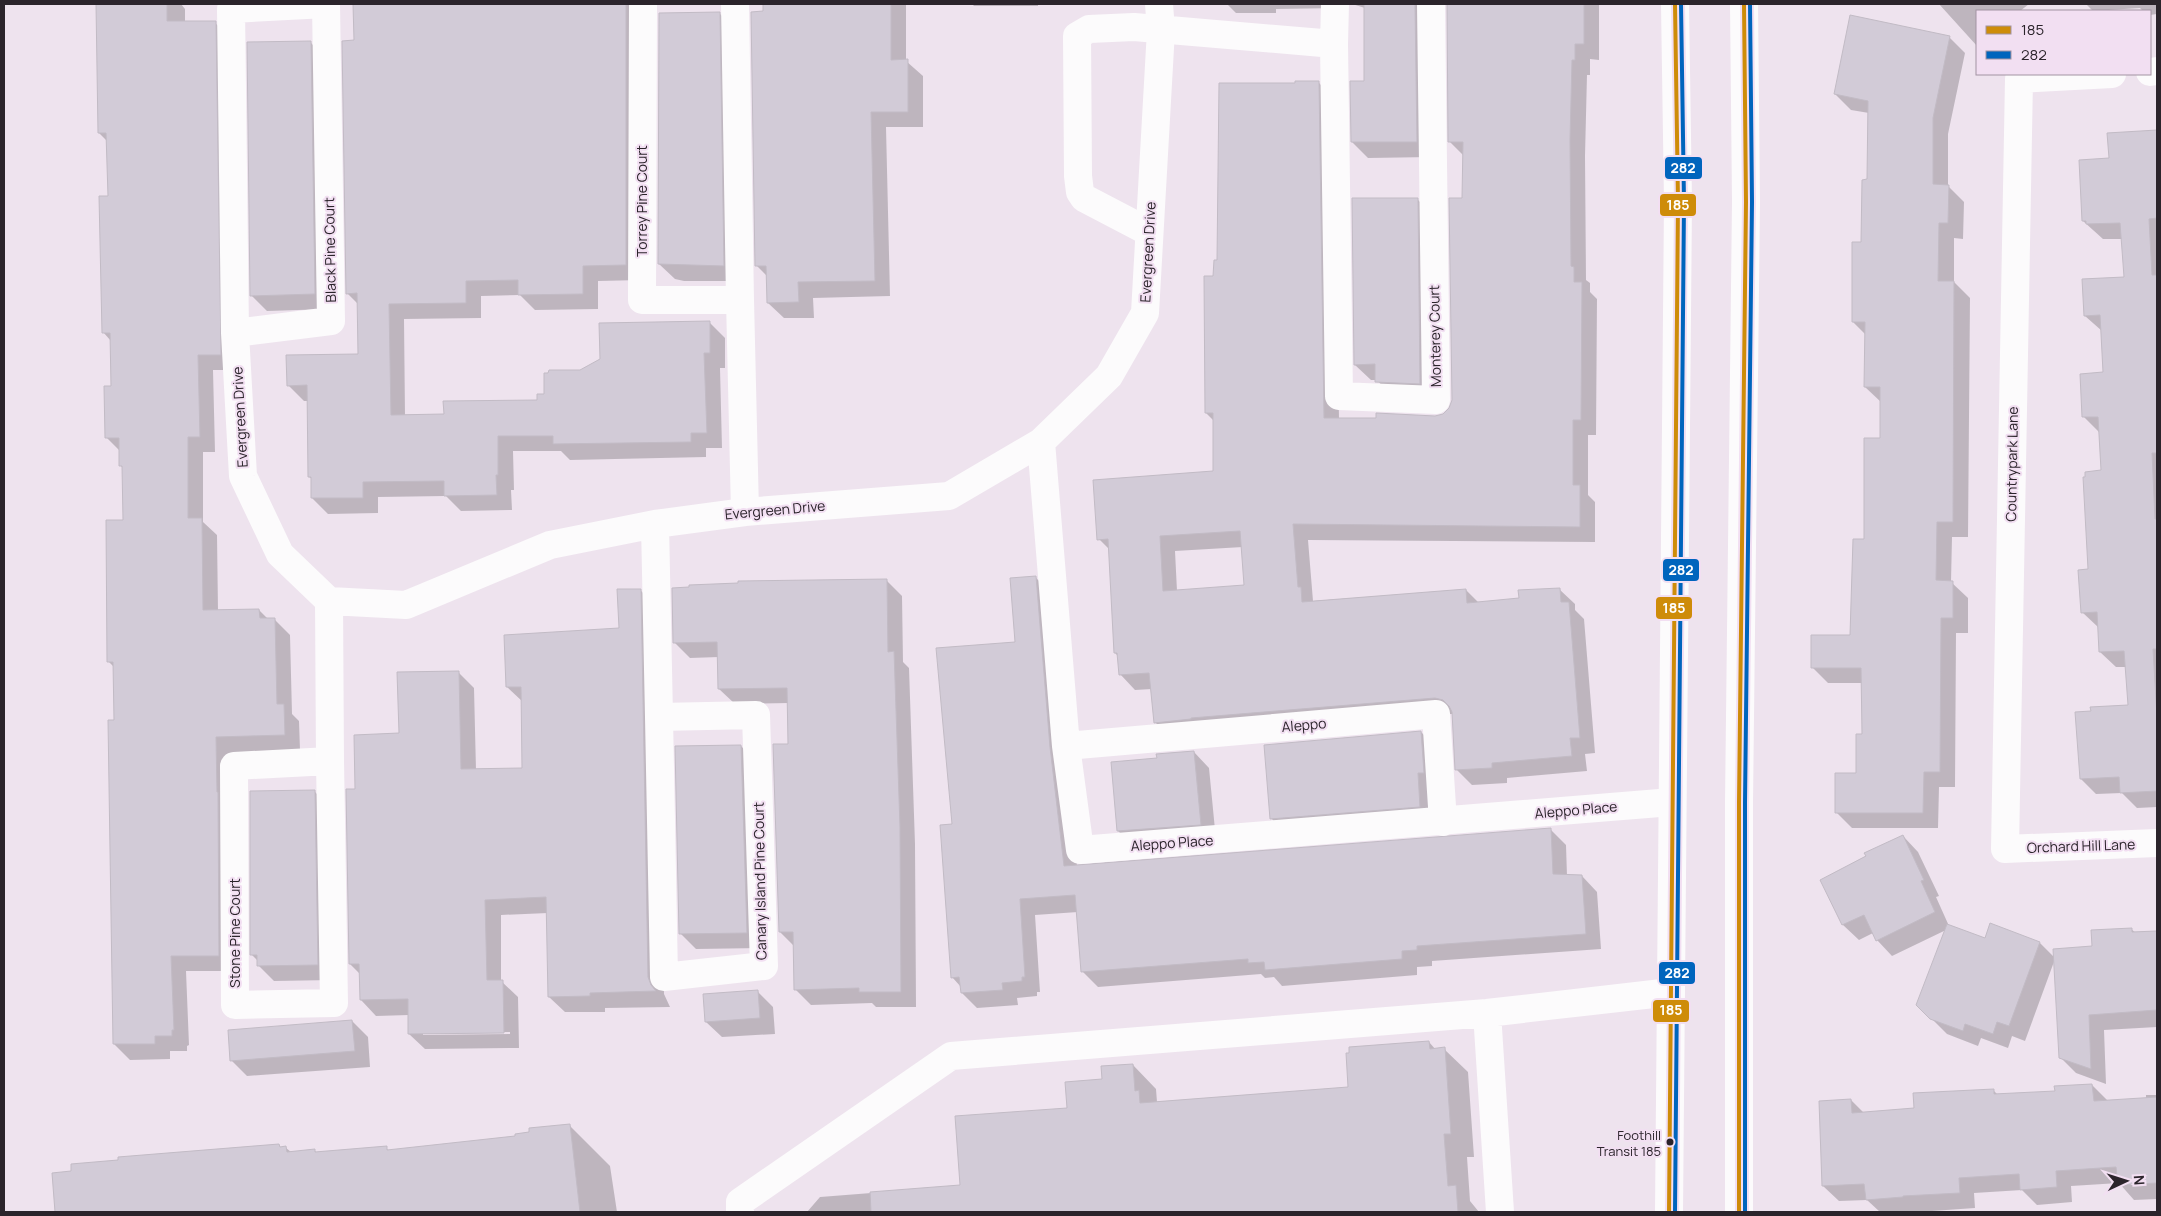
<svg xmlns="http://www.w3.org/2000/svg" width="2161" height="1216" font-family="Manrope,sans-serif">
	<rect width="100%" height="100%" fill="#eee3ee"/>
	<path fill="#0003" fill-rule="evenodd" d="M97 4H181L185 9V22L215 23 231 38 236 370H213L215 452H203V522L217 535 218 611 259 610 268 619H274L290 635 292 714 299 721 300 750 231 753 234 971H186L189 1045 187 1046V1051H170V1059L130 1060 114 1044 115 721 114 667 108 661 124 521 123 468 121 466 120 451 107 438 113 387 111 341 103 332 109 197 107 141 99 133Z
		M355 4H628L642 18V280L598 281V309L535 310 520 295 481 296V318L404 319 405 416 445 415 538 401 581 371 709 322 725 338V368H720L722 448H706V457L570 460 561 451H513L514 490H511L512 510 461 511 446 496 378 497V513L328 514 312 498V479L309 477 308 401H304L288 385 359 355 358 304 347 293Z
		M764 4H906V61L923 76V127H886L890 296 813 298 814 318H784L768 303 767 276 756 265Z
		M972 4H1038V6H974Z
		M1227 4H1351L1341 8 1276 9V13H1236Z
		M1352 4H1446L1439 6 1432 157 1368 158 1352 142 1365 82V8Z
		M1448 4H1599V60L1590 59V75H1587L1585 156 1586 280 1590 283V292L1597 299 1596 435H1588V495L1595 502V542L1308 540 1313 601 1466 590 1479 603 1520 599 1559 589 1575 604V610L1584 619 1595 753 1585 754 1587 771 1507 778V783L1472 785 1457 770 1453 714H1451L1206 733 1170 738 1155 722 1152 689 1135 690 1120 674 1119 657 1115 653 1110 550 1099 539 1214 472V421L1206 413 1215 277 1218 261 1296 85 1318 82 1334 98 1339 419 1436 417 1445 415 1450 409 1453 400 1464 199V156L1450 142ZM1243 547 1245 586 1177 591 1175 551Z
		M1939 4H2029L2020 11H1977V46Z
		M2086 4H2157V14L2150 15V11H2143L2140 8 2093 11Z
		M719 13 735 29 739 281H684L675 279 659 264Z
		M1949 37 1965 53 1948 134V186L1964 202 1963 239 1954 238V282L1970 298 1968 537H1952L1951 582 1968 598V633H1956L1955 787H1939L1938 828H1852L1836 812 1857 775 1863 736 1862 683H1828L1812 667 1851 636 1882 439V403L1865 387 1866 335 1853 322 1869 181V113L1851 110 1835 94Z
		M310 42 326 58 330 309 267 311 251 295Z
		M2157 132V807L2137 808 2122 793 2096 794 2081 779 2129 706 2126 667H2116L2100 652 2099 628 2082 612 2090 570 2102 472 2099 432 2084 417 2105 373 2102 331 2085 316 2125 278 2122 239H2103L2083 221 2110 159 2108 134Z
		M1417 199 1433 215 1435 399 1392 397 1377 380H1371L1355 365Z
		M1036 578 1052 593 1066 764 1077 866 1550 829 1566 845 1567 876H1582L1597 892 1601 949 1432 961V966L1417 967V975L1282 986 1274 977 1265 978 1261 974 1098 987 1082 971 1078 912 1035 915 1040 992H1037V996L1017 998 1018 1005 977 1008 962 993 961 987 952 977 954 825 1016 643Z
		M886 580 902 596 903 662 909 668 915 844 916 1007H876L872 1003 811 1005 795 989 794 946 780 932 789 745V703L735 704 719 689V657L690 658 674 642Z
		M640 590 656 605 664 994 670 1007 605 1008V1012H565L549 997 548 913 501 915V981L518 997 519 1048 425 1049 409 1034V1015L376 1016 361 1000 360 974 350 964 356 791 400 734 458 672 474 688 476 770 524 769 523 702 507 687 620 629ZM510 1032V1034L423 1035V1033Z
		M1421 732 1437 748 1435 822 1286 834 1271 818Z
		M741 746 756 762 762 948 696 949 680 933Z
		M1194 752 1209 768 1216 840 1134 846 1118 831 1158 759Z
		M314 791 330 807 333 980 274 981 258 965V961L252 955Z
		M1903 836 1918 852 1939 896 1936 897 1949 926 1985 940 2040 943 2055 958 2094 947 2131 929 2136 933 2157 932V1027L2104 1030 2106 1084 2076 1073 2060 1057 2055 959 2025 1041 2012 1036 2008 1048 1981 1038 1978 1046 1947 1034 1918 1005 1946 930 1892 956 1877 940 1873 933 1859 940 1843 925 1822 880Z
		M758 992 773 1007 775 1034 722 1037 706 1022Z
		M352 1021 368 1037 370 1067 247 1076 231 1060Z
		M1429 1042 1436 1050 1444 1049 1468 1072 1474 1157H1467L1470 1201 1479 1212H807L820 1197 961 1186 1068 1109 1103 1081 1133 1065 1156 1089 1157 1102 1349 1088Z
		M2092 1085 2108 1101 2146 1099V1095H2157V1199L2134 1200 2119 1183 2071 1186 2072 1202 2037 1205 2022 1190 1974 1193 1975 1208 1918 1212H1880L1867 1200 1839 1201 1823 1186 1851 1100 1864 1113 1916 1110 1994 1091 1998 1095 2056 1092Z
		M569 1125 610 1166 617 1212H56L53 1174 279 1146 281 1148H286L291 1152 314 1150 318 1154 386 1148 389 1151 516 1137Z"/>
	<path fill="#d2cbd7" stroke="#c2bbc5" fill-rule="evenodd" d="M96 4H167V21H216L221 355H198L200 437H188V518H202L203 610 259 609 260 618H275L277 704H284L285 735 216 737 217 792H218L219 956H171L174 1030H172V1036H155V1044H113L108 720H114L113 662H107L106 520H123L122 466H119V438H105L104 386H111L110 333H102L99 196H108L106 133H98Z
		M353 4H626V265L583 266V294L518 295V280L466 281V303L389 304 391 415 444 414 443 401 537 400V394H544V373H548L549 370H580L600 359 599 323 710 321V353H704L707 433H691V442L553 444V436H498V475H496L497 495 444 496V481L363 482V498H311V477H308L307 385 287 386 286 355 358 354 357 293 346 294 342 41 354 40Z
		M763 4H891V60L908 59V112H871L875 281 798 282 799 302 767 303 766 266H755L751 12 763 11Z
		M1364 4H1415L1417 142H1351L1350 81H1364Z
		M1447 4H1584V44H1575V60H1572L1570 140 1571 266 1574 267V282H1582L1581 420H1573V485H1580V527L1293 524 1298 587H1301L1302 602 1466 589 1467 603 1519 598 1518 590 1560 588 1561 602H1569L1580 738H1570L1572 756 1492 763V768L1455 770 1452 712 1449 706 1443 700 1435 698 1191 718V719L1154 723 1149 673 1119 675 1117 653H1114L1108 539 1097 540 1093 480 1213 471V413H1205L1204 276H1213L1214 260H1217L1219 83H1295V81H1319L1324 418H1376V413L1435 416 1443 414 1449 408 1452 400 1449 198H1462L1463 142H1448ZM1240 531 1244 585 1163 591 1160 536Z
		M720 12 724 266 658 264 659 13Z
		M1850 15 1950 36 1933 118V184L1949 185 1948 223H1939L1938 281H1954L1953 522H1937L1936 580 1953 581V618H1941L1940 772H1924L1923 813H1835V773H1856V734H1862L1861 668H1811V635H1850L1853 539H1864V438H1880V387H1864L1865 322H1852V242H1861L1862 180 1867 179 1868 101 1834 94Z
		M311 41 315 294 250 296 247 42Z
		M2157 130V218L2149 219 2152 275H2157V453H2152L2155 519H2157V649H2153L2157 717V791L2120 793 2119 777 2080 779 2075 712 2091 711 2090 707 2128 705 2124 651 2099 652 2097 612 2081 613 2078 570 2088 569 2083 477H2085V472L2101 470 2098 417H2082L2080 374 2103 372 2100 315 2084 316 2082 279 2124 277 2120 223 2086 224V221H2082L2079 160 2109 158 2107 133Z
		M1352 198H1418L1420 384 1375 382V364L1354 365Z
		M1036 576 1050 747 1064 866 1551 828 1553 874 1582 875 1586 934 1417 946V950L1402 951V959L1265 970 1264 962 1248 963V959L1081 972 1075 895 1020 899 1025 977H1022V981L1002 983 1003 990 961 993 959 977 951 978 940 825 952 824 936 648 1015 642 1010 578Z
		M887 579 888 652 894 651 900 827 901 992H859V988L794 990 793 932H779L773 744H788L787 688 718 689 717 642 673 643 672 588 689 587V585L738 583V581Z
		M617 589H641L648 977 651 985 656 991 590 993V996L548 997 546 897 485 900 487 980H503L504 1033 408 1034V999L360 1000 359 964H349L346 789H355L354 735 399 733 397 672 459 671 461 769 522 768 521 687H506L504 635 619 628Z
		M1421 731 1424 773H1418L1420 807 1270 819 1264 745Z
		M741 745 747 933 679 934 675 746Z
		M1194 751 1201 825 1117 831 1111 762 1157 758 1156 754Z
		M315 790 318 965 257 966V955H250V791Z
		M1903 835 1924 880 1921 881 1935 912 1876 941 1864 915 1842 925 1820 880 1866 856 1864 853Z
		M1990 923 2040 942 2009 1026 1997 1022 1993 1034 1965 1024 1963 1031 1930 1019 1916 1005 1947 924 1985 938Z
		M2132 928V932L2157 931V1010L2089 1015 2091 1069 2059 1058 2053 949 2092 946 2091 930Z
		M758 990 760 1018 705 1022 703 994Z
		M352 1020 355 1051 230 1061 228 1030Z
		M1429 1041 1430 1049 1445 1047 1451 1134H1444L1448 1186 1456 1185 1458 1212H871L870 1192 960 1185 955 1116 1067 1108 1065 1082 1102 1079 1101 1066 1133 1064 1135 1091 1139 1090 1140 1103 1348 1087 1346 1053H1349V1047Z
		M2092 1084 2094 1101 2157 1097V1183L2118 1185 2116 1167 2056 1171 2057 1187 2020 1190 2019 1174 1959 1178 1960 1193 1903 1196V1197L1866 1200 1864 1184 1822 1186 1819 1101 1851 1099 1852 1113 1914 1108 1913 1093 1994 1089V1094L2055 1091 2054 1086Z
		M570 1124 580 1212H55L52 1173 71 1171V1164L118 1160V1157L279 1144 280 1147 286 1146 287 1152 315 1149V1152L387 1146V1150L515 1136V1134L529 1132V1128Z"/>
	<g fill="none" stroke-linecap="round" stroke-linejoin="round">
		<path stroke="#fcfbfc" stroke-width="28" d="M643 4 642 300H740L735 4
			M1335 4 1334 44 1339 396 1436 400 1431 4
			M2150 72 2157 71
			M2112 74 2019 79 2005 849 2157 843
			M1149 232 1084 198 1080 192 1078 176 1077 36 1089 29 1134 27 1334 44
			M740 300 745 512
			M235 333 331 321 326 4 231 9 235 333 243 476 280 554 329 601 406 605 550 545 655 524 745 512 949 496 1041 442 1109 376 1145 313 1161 30 1159 4
			M1041 442 1066 746 1080 850 1672 802
			M655 524 659 717
			M329 601 330 761
			M756 715 764 966 664 977 659 717Z
			M1066 746 1436 714 1443 822
			M330 761 334 1003 235 1005 234 766Z
			M1487 1013 1500 1212
			M740 1212V1202L951 1056 1487 1013 1671 992"/>
		<path stroke="#fcfbfc" stroke-width="28" d="M1669 1212 1678 202 1675 4
			M1739 1212V803L1746 202 1744 4"/>
		<defs>
			<path id="bus-1" d="M1669 1212 1678 202 1675 4
				M1739 1212V803L1746 202 1744 4"/>
			<path id="bus-2" d="M1675 1212 1684 202 1681 4
				M1745 1212V803L1752 202 1750 4"/>
		</defs>
		<use href="#bus-1" stroke="#f2dff2" stroke-width="8"/>
		<use href="#bus-2" stroke="#f2dff2" stroke-width="8"/>
		<use href="#bus-1" stroke="#ce8c09" stroke-width="4"/>
		<use href="#bus-2" stroke="#0065bd" stroke-width="4"/>
	</g>
	<circle fill="#2b242b" stroke="#f2dff2" stroke-width="2" cx="1670" cy="1142" r="4.5"/>
	<g text-anchor="middle" stroke-width="4" stroke-linejoin="round" paint-order="stroke">
		<g font-size="13" fill="#2b242b" stroke="#f2dff2" text-anchor="end">
			<text x="1661" y="1140">Foothill<tspan x="1661" dy="16">Transit 185</tspan></text>
		</g>
		<g font-size="14" fill="#2b242b" stroke="#f2dff2">
			<text transform="translate(642 201) rotate(-90)" y="5">Torrey Pine Court</text>
			<text transform="translate(330 250) rotate(-91)" y="5">Black Pine Court</text>
			<text transform="translate(1148 252) rotate(-87)" y="5">Evergreen Drive</text>
			<text transform="translate(1435 336) rotate(-91)" y="5">Monterey Court</text>
			<text transform="translate(240 417) rotate(-93)" y="5">Evergreen Drive</text>
			<text transform="translate(2012 464) rotate(-89)" y="5">Countrypark Lane</text>
			<text transform="translate(775 510) rotate(-5)" y="5">Evergreen Drive</text>
			<text transform="translate(1304 725) rotate(-5)" y="5">Aleppo</text>
			<text transform="translate(1576 810) rotate(-5)" y="5">Aleppo Place</text>
			<text transform="translate(1172 843) rotate(-4)" y="5">Aleppo Place</text>
			<text transform="translate(2081 846) rotate(-2)" y="5">Orchard Hill Lane</text>
			<text transform="translate(760 881) rotate(-91)" y="5">Canary Island Pine Court</text>
			<text transform="translate(235 933) rotate(-90)" y="5">Stone Pine Court</text>
		</g>
	</g>
	<g stroke="#f2dff2" stroke-width="2">
		<rect x="1664" y="156" width="39" height="24" rx="5" fill="#0065bd"/>
		<rect x="1659" y="193" width="38" height="24" rx="5" fill="#ce8c09"/>
		<rect x="1662" y="558" width="38" height="24" rx="5" fill="#0065bd"/>
		<rect x="1655" y="596" width="38" height="24" rx="5" fill="#ce8c09"/>
		<rect x="1658" y="961" width="38" height="24" rx="5" fill="#0065bd"/>
		<rect x="1652" y="999" width="38" height="24" rx="5" fill="#ce8c09"/>
	</g>
	<g font-size="14" text-anchor="middle" font-weight="bold" fill="#fff">
		<text x="1683" y="173">282</text>
		<text x="1678" y="210">185</text>
		<text x="1681" y="575">282</text>
		<text x="1674" y="613">185</text>
		<text x="1677" y="978">282</text>
		<text x="1671" y="1015">185</text>
	</g>
	<rect width="2161" height="1216" fill="none" stroke="#2b242b" stroke-width="10"/>
	<rect x="1976" y="10" width="175" height="65" fill="#f2dff2" stroke="#a294a2"/>
	<rect x="1986" y="26" width="25" height="8" fill="#ce8c09" stroke="#a294a2"/>
	<text x="2021" y="35" font-size="15" fill="#2b242b">185</text>
	<rect x="1986" y="51" width="25" height="8" fill="#0065bd" stroke="#a294a2"/>
	<text x="2021" y="60" font-size="15" fill="#2b242b">282</text>
	<g transform="translate(2126 1181) rotate(86)" stroke="#f2dff2" stroke-width="4" paint-order="stroke">
	<path d="M0-4L9 19L0 12L-9 19Z" fill="#2b242b"/>
	<text y="-8" font-size="14" font-weight="bold" text-anchor="middle" fill="#2b242b">N</text>
	</g>
</svg>
